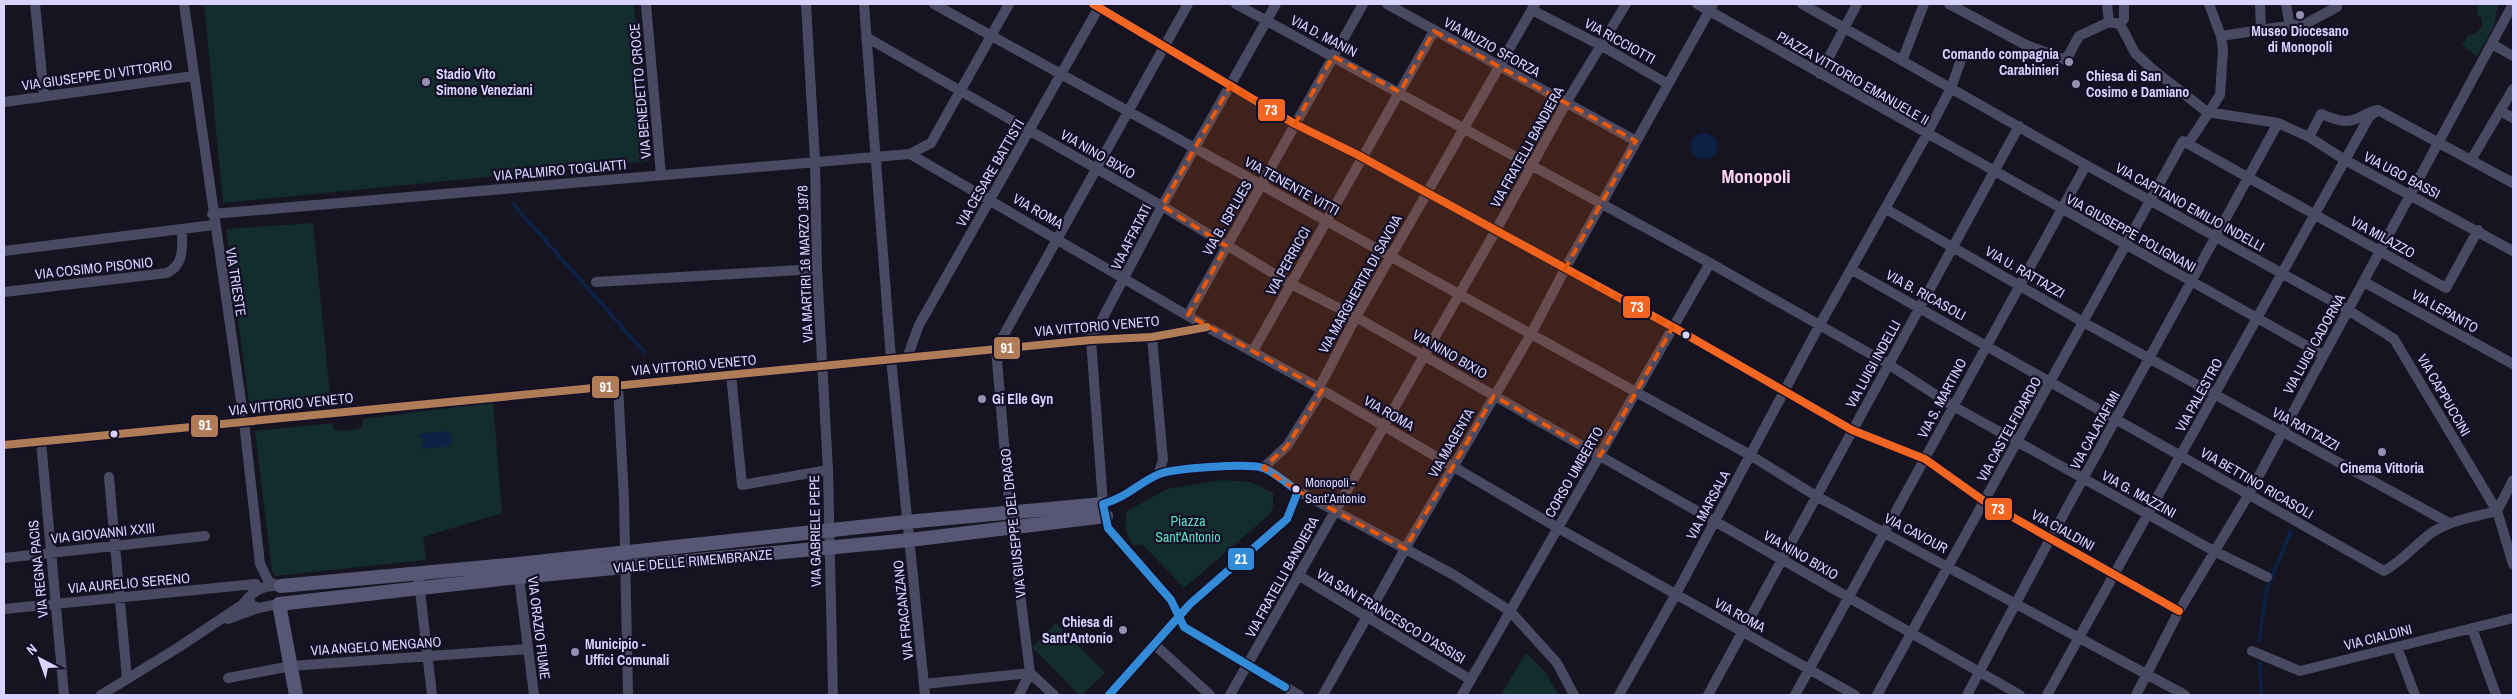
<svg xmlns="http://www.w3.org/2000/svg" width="2517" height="699" font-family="'Archivo Narrow',sans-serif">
	<rect width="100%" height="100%" fill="#161421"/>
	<path fill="#132c2d" d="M204 4H634L649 161 223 203Z
		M2477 4H2498L2494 27 2477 56 2462 45 2469 34H2474L2482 27V18L2477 15Z
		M313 223 330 395 249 403 226 229Z
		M493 402 502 513 423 537 426 560 275 576 272 571 255 431 332 423 333 429C343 432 351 431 361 428L363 419Z
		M1222 480 1251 482 1273 493V507L1270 514 1184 588 1142 544 1134 546C1126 534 1123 525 1127 511L1167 489Z
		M1056 623 1105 673 1082 695H1079L1032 647Z
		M1526 652 1545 672 1559 695H1501Z"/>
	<path fill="#0d2144" d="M1691 146a13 13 0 1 1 26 0a13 13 0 1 1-26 0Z
		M448 431 452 438 450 446 420 449 424 440 420 437 419 434Z"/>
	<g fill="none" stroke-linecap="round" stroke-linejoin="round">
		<path stroke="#0d2144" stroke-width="4" d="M514 205 644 352
			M2259 640 2267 588 2291 531
			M2260 663 2261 695"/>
		<path stroke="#4a4962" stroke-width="10" d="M35 4 44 96
			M184 4 244 422 260 564 269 582 281 586
			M646 4 661 175
			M806 4 815 161 817 269 828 470 833 695
			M864 4 891 359 925 695
			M934 4 1750 455 1816 496 2185 695
			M1093 4 1295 124 1358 155 1673 327 1852 430 1925 459 1984 501 2179 611
			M1236 4 1710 263 1888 364 1953 406 2214 551 2267 577
			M1387 4 1636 141
			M1697 4 2323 355
			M1802 4 2086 165 2348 310 2394 339 2497 511 2513 564
			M1949 4 2024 44 2066 60 2079 36 2109 22 2120 24
			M2107 4 2109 22
			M2260 4 2261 30
			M2286 4 2290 27
			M1532 10 1602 46 1668 84
			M2120 24 2135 53 2151 68 2207 112
			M2120 24 2124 19V4
			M2221 36 2307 23 2337 7V4
			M866 37 1162 206 1291 284 1356 317 2020 695
			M2492 44 2513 56
			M1902 61 1924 4
			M1820 74 1857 4
			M4 102 193 76
			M2500 111 2513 118
			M2207 112 2278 123 2309 137 2345 160 2513 251
			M2309 137 2321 114C2333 118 2343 124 2356 119 2364 116 2369 111 2378 110L2513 183
			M2188 144 2220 95 2223 50 2221 36 2209 4
			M910 154 1207 327 1319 388 1558 528 1855 695
			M2471 160 2513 89
			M1886 209 2083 322 2449 523
			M212 214 910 154 931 143 1009 4
			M4 251 214 225
			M1852 270 2384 571C2402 561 2414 546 2430 534 2449 520 2475 517 2497 511
			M596 282 817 269
			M2364 282 2513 364
			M4 292 167 273C185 264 182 247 182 229
			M1188 315 1363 4
			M1152 337 1163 460 1158 475
			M1253 351 1434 31
			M907 358 919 325 1099 7V4
			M731 375 742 485 828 470
			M618 386 624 500 628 695
			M1319 388 1356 317 1535 4
			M41 441 64 695
			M4 445 1091 340 1152 337 1207 327
			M1263 468 1287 446 1322 390
			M109 477 127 679
			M1298 491 1454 575 1510 611 1557 663 1574 695
			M1103 504 1091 340 1162 206 1276 4
			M2497 511 2513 480
			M4 558 205 536
			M518 570 534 695
			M418 573 432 695
			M1298 575 1471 680
			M275 586C264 586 256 589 249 597L251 605 258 608 279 604
			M4 609 256 584
			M228 619 258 608
			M2472 628 2496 695
			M1154 644 1210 695
			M2397 647 2415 695
			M2252 651 2300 671 2513 618
			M228 678 291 666 528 649
			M924 684 1030 673 1054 695
			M101 695 179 647 242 605 249 597
			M1019 695 1030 673 1010 513 996 349 1188 4
			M1109 695C1136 665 1163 634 1190 604L1287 519 1298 491C1287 484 1275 472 1263 468 1248 463 1171 468 1157 475 1136 485 1127 497 1103 504L1108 528 1171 600 1184 627 1299 695
			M1230 695 1495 232 1566 103 1626 4
			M1323 695 1405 549 1531 334 1565 269 1713 4
			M1462 695 1710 263
			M1619 695 1676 594 1819 326 1927 134 1951 88 1962 57
			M1708 695 2019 126
			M1795 695 2086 165
			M1877 695 2183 141 2446 288 2478 230
			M1967 695 2050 539 2278 123
			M2047 695 2369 117 2378 110
			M2136 695 2179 611 2249 494 2513 4"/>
		<path stroke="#575674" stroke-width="14" d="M281 586 518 564 906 522 1103 504
			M279 604 519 577 910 540 1106 516
			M279 604 296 695"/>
		<defs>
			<path id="bus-1" d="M1093 4 1295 124 1358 155 1673 327 1852 430 1925 459 1984 501 2179 611"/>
			<path id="bus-2" d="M4 445 1091 340 1152 337 1207 327"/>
			<path id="bus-3" d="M1109 695C1136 665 1163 634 1190 604L1287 519 1298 491C1287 484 1275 472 1263 468 1248 463 1171 468 1157 475 1136 485 1127 497 1103 504L1108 528 1171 600 1184 627 1285 687"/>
		</defs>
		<use href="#bus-1" stroke="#130f26" stroke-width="11"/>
		<use href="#bus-2" stroke="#130f26" stroke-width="11"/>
		<use href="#bus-3" stroke="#130f26" stroke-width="11"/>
		<use href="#bus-1" stroke="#f26522" stroke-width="8"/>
		<use href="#bus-2" stroke="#b07c57" stroke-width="8"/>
		<use href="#bus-3" stroke="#338bd7" stroke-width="8"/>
	</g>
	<path fill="#e8590c" fill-opacity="0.2" stroke="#e8590c" stroke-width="4" stroke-dasharray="10 6" stroke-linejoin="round" d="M1434 31 1636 141 1565 269 1673 327 1600 456 1494 396 1405 549 1298 491 1263 468 1287 446 1322 390 1188 315 1226 246 1162 206 1230 86 1295 124 1333 56 1400 92Z"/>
	<g fill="#9591b1" stroke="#130f26" stroke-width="2">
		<circle cx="2300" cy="15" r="5"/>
		<circle cx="2069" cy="62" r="5"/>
		<circle cx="426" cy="82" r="5"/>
		<circle cx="2076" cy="84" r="5"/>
		<circle cx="982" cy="399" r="5"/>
		<circle cx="2382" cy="452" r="5"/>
		<circle cx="1123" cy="630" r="5"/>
		<circle cx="575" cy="652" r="5"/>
	</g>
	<g fill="#d9d4ff" stroke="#130f26" stroke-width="2">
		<circle cx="1686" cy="335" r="4.5"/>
		<circle cx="114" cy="434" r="4.5"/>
		<circle cx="1296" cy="489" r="4.5"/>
	</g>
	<g text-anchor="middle" stroke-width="4.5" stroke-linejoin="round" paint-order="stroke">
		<g font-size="13" fill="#d9d4ff" stroke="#130f26" text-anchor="start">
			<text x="1305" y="487">Monopoli -<tspan x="1305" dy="16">Sant’Antonio</tspan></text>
		</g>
		<g font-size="14" font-weight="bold" fill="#d9d4ff" stroke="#130f26" text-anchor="start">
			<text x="2300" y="36" text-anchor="middle">Museo Diocesano<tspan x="2300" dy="16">di Monopoli</tspan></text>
			<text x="2059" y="59" text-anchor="end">Comando compagnia<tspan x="2059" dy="16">Carabinieri</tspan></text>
			<text x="436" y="79">Stadio Vito<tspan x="436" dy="16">Simone Veneziani</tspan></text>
			<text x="2086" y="81">Chiesa di San<tspan x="2086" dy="16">Cosimo e Damiano</tspan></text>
			<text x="992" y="404">Gi Elle Gyn</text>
			<text x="2382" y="473" text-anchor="middle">Cinema Vittoria</text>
			<text x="1113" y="627" text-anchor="end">Chiesa di<tspan x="1113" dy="16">Sant'Antonio</tspan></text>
			<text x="585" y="649">Municipio -<tspan x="585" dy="16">Uffici Comunali</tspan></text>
		</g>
		<g font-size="14" fill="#d9d4ff" stroke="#130f26">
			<text transform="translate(1324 36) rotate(28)" y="5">VIA D. MANIN</text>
			<text transform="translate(1620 41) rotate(29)" y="5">VIA RICCIOTTI</text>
			<text transform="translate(1492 47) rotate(29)" y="5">VIA MUZIO SFORZA</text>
			<text transform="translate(97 75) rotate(-8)" y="5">VIA GIUSEPPE DI VITTORIO</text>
			<text transform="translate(1853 78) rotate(30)" y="5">PIAZZA VITTORIO EMANUELE II</text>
			<text transform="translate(640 91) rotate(-95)" y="5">VIA BENEDETTO CROCE</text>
			<text transform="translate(1527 147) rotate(-61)" y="5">VIA FRATELLI BANDIERA</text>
			<text transform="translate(1098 154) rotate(30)" y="5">VIA NINO BIXIO</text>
			<text transform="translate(560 170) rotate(-5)" y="5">VIA PALMIRO TOGLIATTI</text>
			<text transform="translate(990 173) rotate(-60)" y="5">VIA CESARE BATTISTI</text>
			<text transform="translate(2402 175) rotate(28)" y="5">VIA UGO BASSI</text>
			<text transform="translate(1292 186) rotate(29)" y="5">VIA TENENTE VITTI</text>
			<text transform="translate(2190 207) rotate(29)" y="5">VIA CAPITANO EMILIO INDELLI</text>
			<text transform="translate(1038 211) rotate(30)" y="5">VIA ROMA</text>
			<text transform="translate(1227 218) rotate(-60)" y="5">VIA B. ISPLUES</text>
			<text transform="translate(2131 233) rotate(29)" y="5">VIA GIUSEPPE POLIGNANI</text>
			<text transform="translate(1131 237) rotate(-63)" y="5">VIA AFFATATI</text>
			<text transform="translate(2383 237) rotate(29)" y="5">VIA MILAZZO</text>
			<text transform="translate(1288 261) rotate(-61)" y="5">VIA PERRICCI</text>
			<text transform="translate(805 264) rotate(-92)" y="5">VIA MARTIRI 16 MARZO 1978</text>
			<text transform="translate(94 268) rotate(-6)" y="5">VIA COSIMO PISONIO</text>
			<text transform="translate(2025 272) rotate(30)" y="5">VIA U. RATTAZZI</text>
			<text transform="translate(236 282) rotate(81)" y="5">VIA TRIESTE</text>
			<text transform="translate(1360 284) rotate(-61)" y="5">VIA MARGHERITA DI SAVOIA</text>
			<text transform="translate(1926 295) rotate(29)" y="5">VIA B. RICASOLI</text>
			<text transform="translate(2445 311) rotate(29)" y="5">VIA LEPANTO</text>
			<text transform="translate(1097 326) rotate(-5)" y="5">VIA VITTORIO VENETO</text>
			<text transform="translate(2314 344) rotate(-61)" y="5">VIA LUIGI CADORNA</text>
			<text transform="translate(1450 354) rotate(30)" y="5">VIA NINO BIXIO</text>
			<text transform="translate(1873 364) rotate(-61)" y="5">VIA LUIGI INDELLI</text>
			<text transform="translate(694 365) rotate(-5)" y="5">VIA VITTORIO VENETO</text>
			<text transform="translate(2199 395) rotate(-61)" y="5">VIA PALESTRO</text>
			<text transform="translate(2444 395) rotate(60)" y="5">VIA CAPPUCCINI</text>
			<text transform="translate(1942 398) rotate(-62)" y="5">VIA S. MARTINO</text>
			<text transform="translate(291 404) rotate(-6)" y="5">VIA VITTORIO VENETO</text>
			<text transform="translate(1389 413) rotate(30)" y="5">VIA ROMA</text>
			<text transform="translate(2009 429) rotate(-61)" y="5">VIA CASTELFIDARDO</text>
			<text transform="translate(2306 429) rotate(29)" y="5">VIA RATTAZZI</text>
			<text transform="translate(2095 430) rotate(-61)" y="5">VIA CALATAFIMI</text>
			<text transform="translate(1451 443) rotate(-60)" y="5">VIA MAGENTA</text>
			<text transform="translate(1574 472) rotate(-60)" y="5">CORSO UMBERTO</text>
			<text transform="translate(2257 483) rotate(30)" y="5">VIA BETTINO RICASOLI</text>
			<text transform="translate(2139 494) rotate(29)" y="5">VIA G. MAZZINI</text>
			<text transform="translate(1708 505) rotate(-62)" y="5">VIA MARSALA</text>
			<text transform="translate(1013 523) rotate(-96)" y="5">VIA GIUSEPPE DEL DRAGO</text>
			<text transform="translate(2063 530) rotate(29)" y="5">VIA CIALDINI</text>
			<text transform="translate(815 531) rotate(-91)" y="5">VIA GABRIELE PEPE</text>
			<text transform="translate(103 533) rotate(-6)" y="5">VIA GIOVANNI XXIII</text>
			<text transform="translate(1916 533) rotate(28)" y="5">VIA CAVOUR</text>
			<text transform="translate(1801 555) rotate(30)" y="5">VIA NINO BIXIO</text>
			<text transform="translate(693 561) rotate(-5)" y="5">VIALE DELLE RIMEMBRANZE</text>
			<text transform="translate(38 569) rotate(-96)" y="5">VIA REGNA PACIS</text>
			<text transform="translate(1282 577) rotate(-61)" y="5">VIA FRATELLI BANDIERA</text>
			<text transform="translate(129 583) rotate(-5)" y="5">VIA AURELIO SERENO</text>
			<text transform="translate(903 610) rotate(-96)" y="5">VIA FRACANZANO</text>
			<text transform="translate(1740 615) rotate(29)" y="5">VIA ROMA</text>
			<text transform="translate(1391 616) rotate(31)" y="5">VIA SAN FRANCESCO D'ASSISI</text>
			<text transform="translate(539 628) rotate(83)" y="5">VIA ORAZIO FIUME</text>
			<text transform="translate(2378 637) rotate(-14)" y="5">VIA CIALDINI</text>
			<text transform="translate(376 646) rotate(-4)" y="5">VIA ANGELO MENGANO</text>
		</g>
		<g font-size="14" fill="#5fe0c0" stroke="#130f26">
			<text x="1188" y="526">Piazza<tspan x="1188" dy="16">Sant'Antonio</tspan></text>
		</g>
		<g font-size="19" font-weight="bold" fill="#ffd6f0" stroke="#130f26">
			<text x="1756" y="183">Monopoli</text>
		</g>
	</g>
	<g stroke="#130f26" stroke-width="2">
		<rect x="1257" y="98" width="29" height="24" rx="5" fill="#f26522"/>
		<rect x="1622" y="295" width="29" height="24" rx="5" fill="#f26522"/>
		<rect x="993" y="336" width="28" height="24" rx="5" fill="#b07c57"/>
		<rect x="591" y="375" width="29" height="24" rx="5" fill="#b07c57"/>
		<rect x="190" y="414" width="29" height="24" rx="5" fill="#b07c57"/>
		<rect x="1984" y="497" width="29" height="24" rx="5" fill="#f26522"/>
		<rect x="1227" y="547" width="28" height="24" rx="5" fill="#338bd7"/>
	</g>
	<g font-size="14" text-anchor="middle" font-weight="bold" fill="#fff">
		<text x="1271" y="115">73</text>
		<text x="1637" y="312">73</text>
		<text x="1007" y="353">91</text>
		<text x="606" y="392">91</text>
		<text x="205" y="430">91</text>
		<text x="1998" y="514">73</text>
		<text x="1241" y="564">21</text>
	</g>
	<rect width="2517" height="699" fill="none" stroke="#d9d4ff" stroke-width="10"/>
	<g transform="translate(40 659) rotate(319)" stroke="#130f26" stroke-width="4" paint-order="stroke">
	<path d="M0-4L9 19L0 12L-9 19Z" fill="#d9d4ff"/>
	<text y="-8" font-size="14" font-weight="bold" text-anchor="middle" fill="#d9d4ff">N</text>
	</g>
</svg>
